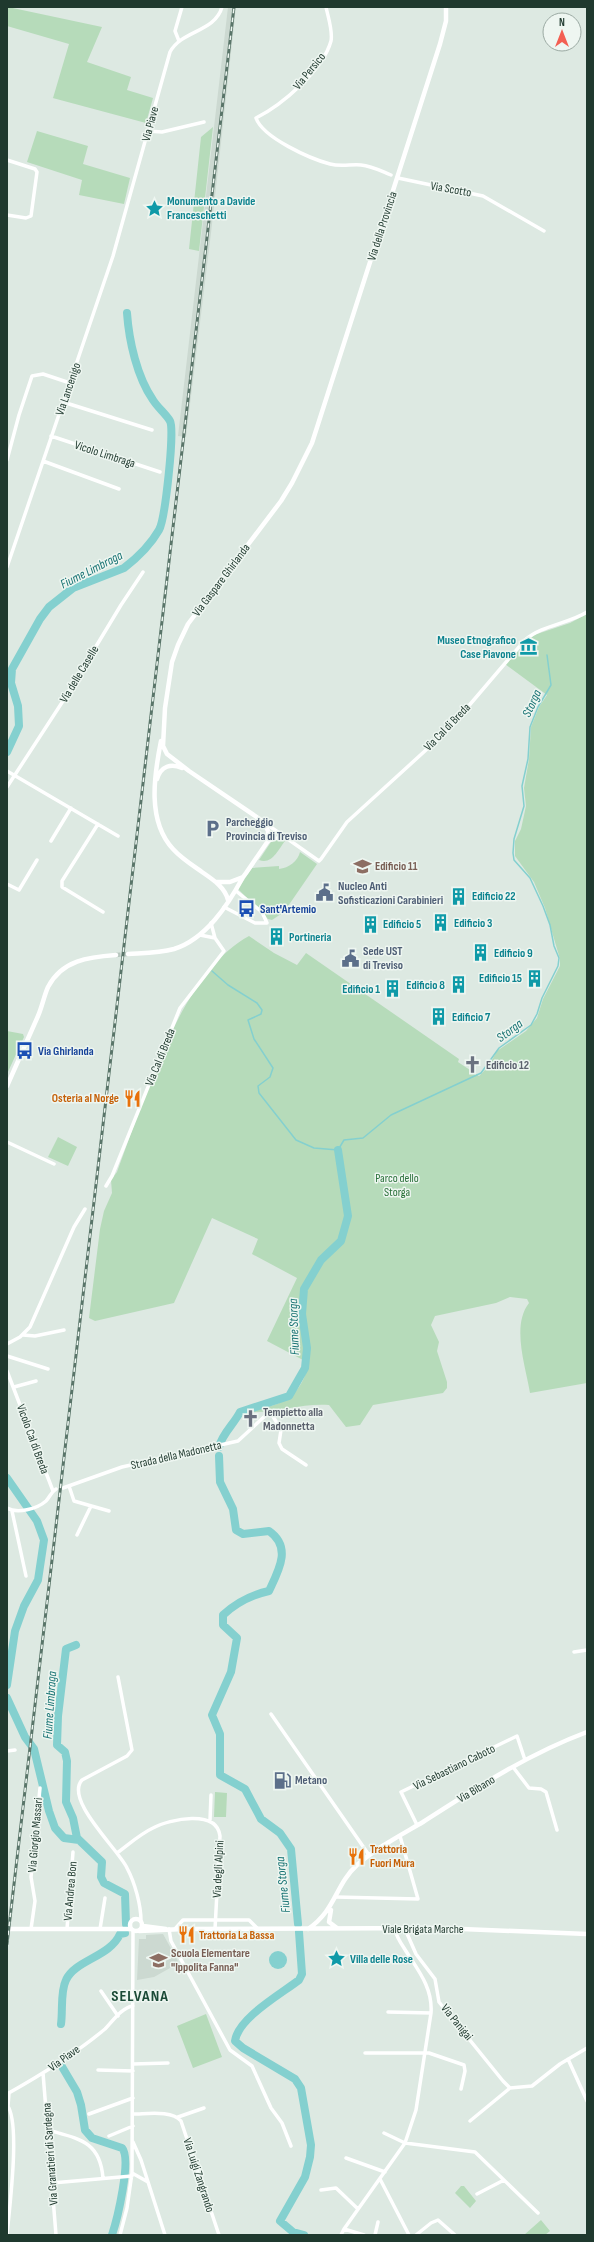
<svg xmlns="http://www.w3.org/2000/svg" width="594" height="2242" font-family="'Sofia Sans Condensed',sans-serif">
	<rect width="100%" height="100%" fill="#dde9e2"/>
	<path fill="#ccd9d1" d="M228 7H236L211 233 186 437 178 436Z
		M163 1934 179 1963 154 1977 137 1980 139 1939H146V1935Z"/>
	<path fill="#b6dbba" d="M8 7 102 27 87 62 131 77 127 90 153 98 146 123 49 97 53 98 69 44 7 26Z
		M213 127 199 251 189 249 201 137Z
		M37 131 88 146 83 164 130 178 124 204 79 195 82 180 27 162Z
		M587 614V1383L530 1393C526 1367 511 1326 529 1303L527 1299 510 1297 496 1303 435 1316 431 1325 439 1342 437 1351 447 1382V1388L443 1393 373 1405 360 1425 346 1427 329 1405C302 1403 276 1413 248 1412 274 1405 292 1404 304 1378 308 1369 310 1360 310 1350L304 1351 303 1360 267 1341 297 1278 252 1254 258 1239 212 1218 174 1303 95 1321 89 1318 100 1229 104 1211 112 1193 111 1180 117 1172C144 1101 180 973 249 936L274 953 297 965 306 953 459 1059 458 1062 479 1076 488 1067 497 1051 526 1031 537 1018 543 999 560 966V959L545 908 534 882 515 856V841L521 829 526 806 524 788 529 759 531 727 539 707 547 695 505 664 534 635 570 623Z
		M278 839 285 841C278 850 272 865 259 860L271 842Z
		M300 852 317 864 284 912 272 920 268 919 238 889 252 868 279 866V869C289 868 298 861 300 852Z
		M7 1031 23 1034 24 1037 7 1074Z
		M58 1137 77 1147 68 1166 48 1157Z
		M215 1792 227 1793 226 1817H214Z
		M206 2014 222 2057 193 2068 177 2026Z
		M461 2186H464L476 2201 470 2208 455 2193Z
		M541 2220 550 2231 545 2235H524Z"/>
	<path fill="#84d0cf" d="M269 1960a9 9 0 1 1 18 0a9 9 0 1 1-18 0Z"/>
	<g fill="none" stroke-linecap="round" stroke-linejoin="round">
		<path stroke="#84d0cf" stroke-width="1.5" d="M212 971 228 985 257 1003 262 1010 261 1014 248 1020 254 1039 273 1068 270 1077 258 1086 259 1093 296 1140 314 1148 338 1150 344 1140 363 1138 391 1115 481 1073 499 1048 531 1025 537 1014 542 998 558 966 559 958 554 946 550 925 543 906 530 878 514 860 513 853 514 839 524 806 522 786 528 759 530 727 538 707 551 685 547 655"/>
		<path stroke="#84d0cf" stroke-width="8" d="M7 752 19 726 18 706 11 683 12 669 40 619 49 607 73 588 124 568C137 558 151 544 159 530 165 520 175 430 170 421 166 414 158 408 153 400 137 377 129 341 127 313
			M219 1447C222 1434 234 1424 240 1412L289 1396 305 1368 307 1348 302 1314 304 1289 321 1260 341 1241 348 1216 338 1150
			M219 1456 220 1482 233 1509 236 1530 243 1534 269 1531C292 1547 279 1570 269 1591 251 1595 237 1602 223 1615V1625L237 1638 231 1672 212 1715 220 1734V1775L245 1789 261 1819 280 1833 291 1849 298 1924
			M7 1478 37 1521 44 1540 38 1580 24 1606 15 1631 7 1685
			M76 1645 66 1649 58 1716 57 1745 65 1752 67 1761 66 1802 73 1818 77 1838 102 1862 101 1877 104 1883 125 1894 126 1924
			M7 1698 25 1737 34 1749 49 1811 55 1828 64 1838 79 1840
			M299 1932 302 1974 299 1980C281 1994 238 2018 235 2041L243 2048 295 2079 301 2088 311 2145 310 2157 305 2177 280 2221 293 2232 304 2235
			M61 2024C63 2011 60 1992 66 1980 75 1960 110 1957 120 1934L125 1933
			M61 2065 77 2092 81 2105 85 2130 92 2138 122 2148C132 2159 117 2220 112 2235"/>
		<path stroke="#b7c6be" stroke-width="4.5" stroke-dasharray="4.5 2" stroke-linecap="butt" d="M116 955 128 954"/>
		<path stroke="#fff" stroke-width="3.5" d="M326 7C328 17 333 31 331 41 323 70 282 105 256 118 263 138 311 159 330 164 341 167 351 164 361 165 372 166 381 171 391 175
			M179 41 175 31 182 7
			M148 131 162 132 204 122
			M7 160 35 169 37 172 31 216 26 218 7 215
			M398 178 483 196 544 231
			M63 402 152 430
			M51 436 160 472
			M7 460 19 415 32 376 43 374 70 383
			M43 461 119 489
			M7 567 113 256 170 52C182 30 215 32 222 7
			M7 771 118 836
			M7 787 63 701 121 605 143 572
			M265 823 319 861 321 859 347 822 449 729 525 640C542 625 568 624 587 612
			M98 824 62 881V887L103 912
			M51 841 71 808
			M268 841 284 836
			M7 884 19 890 37 860
			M224 907 255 923H267L262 912 236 891
			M200 935 215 938
			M7 1142 54 1164
			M106 1186 112 1176 180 1008 224 951 215 938 211 923
			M23 1335 35 1336 64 1330
			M7 1344 20 1337 30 1327 74 1227 85 1209
			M7 1356 48 1369
			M7 1371 53 1491
			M14 1387 36 1381
			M271 1413 281 1430 279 1443 282 1449 306 1465
			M69 1486 74 1501 109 1511
			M63 1488 122 1467 238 1441 265 1416 275 1411
			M7 1508C17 1514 37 1509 46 1501 50 1497 51 1492 56 1489
			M12 1511 26 1576
			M77 1535 91 1506
			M574 1652 587 1650
			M118 1677 132 1750 127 1756 82 1780C64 1800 119 1850 127 1868 135 1883 141 1905 141 1921
			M271 1714 369 1855
			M7 1751 15 1750
			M513 1767 529 1788 541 1789 546 1792 557 1830
			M210 1820 211 1795
			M417 1825 401 1792 517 1736 525 1760
			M117 1853C128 1845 140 1834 153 1828 170 1819 217 1809 220 1836L215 1929
			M336 1897 418 1899 400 1836
			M31 1929 35 1901 31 1877 40 1788
			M67 1929 73 1852
			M100 1929 105 1898
			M169 1929 171 1941 230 2050 252 2066 271 2108 282 2123 291 2146
			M175 1929 183 1920H249L258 1929
			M405 1929 416 1954 435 1979 439 2002 503 2081 510 2088 532 2086 560 2064 587 2048
			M101 1991 118 2016
			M388 2012 431 2013
			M365 2053H429L464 2065 465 2071 461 2089
			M568 2059 587 2101
			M133 2064 168 2063
			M98 2070 133 2071
			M43 2073 56 2235
			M7 2094C41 2075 75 2054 105 2029 112 2022 122 2007 133 2006
			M7 2105C21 2122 9 2211 7 2235
			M8 2106 9 2093
			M89 2114 133 2098
			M133 2114C147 2114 172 2110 181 2121L219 2235
			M178 2117 204 2108
			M470 2121 510 2088
			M48 2130C79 2139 100 2141 103 2178
			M384 2133 405 2143 475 2152 538 2213
			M109 2136 133 2126
			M133 2142 141 2160 165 2235
			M346 2158 385 2172
			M132 2173 148 2182
			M380 2179 409 2235
			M52 2183 132 2176
			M321 2190 336 2188 358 2209
			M477 2194 504 2180
			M120 2235 127 2208 132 2173 133 1931
			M341 2235 344 2229
			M364 2235 344 2229 405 2143 416 2110 431 2013C433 1987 417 1969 404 1948 400 1942 396 1936 395 1929
			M375 2235 378 2222
			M416 2235 431 2223 438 2220 455 2235"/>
		<path stroke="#fff" stroke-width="4.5" d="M161 741C154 776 147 821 173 849 181 858 192 865 202 872 212 879 225 887 228 900
			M157 779C161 766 171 763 182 768
			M216 882H230L243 877 246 873 268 841V831L264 822 189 771 167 754 163 746 165 708 172 662 178 645 188 624 281 501 292 483 312 443 440 44 446 21V7
			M128 954C143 953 159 953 174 949 206 939 228 905 243 877
			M7 1086C17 1063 28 1039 38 1016 42 1007 44 996 48 987 62 960 89 957 116 955
			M331 1910 329 1922 337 1928
			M130 1925a6 6 0 1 1 12 0a6 6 0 1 1-12 0Z
			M143 1926 166 1929
			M7 1929H131
			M308 1929C336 1910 335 1885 357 1865 376 1848 401 1835 423 1822 476 1788 528 1754 587 1732
			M139 1931 184 1929 438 1928 587 1934"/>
		<defs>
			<path id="rail" d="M7 1944 234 7"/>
		</defs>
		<use href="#rail" stroke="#597569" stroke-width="3"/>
		<use href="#rail" stroke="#eef6f1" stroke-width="1.5" stroke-dasharray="4.5" stroke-linecap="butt"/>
	</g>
	<defs>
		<symbol id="sight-bare" viewBox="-9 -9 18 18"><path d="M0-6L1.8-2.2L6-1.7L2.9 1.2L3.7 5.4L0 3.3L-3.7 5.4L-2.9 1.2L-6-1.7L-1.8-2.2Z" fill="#0f9aa8" stroke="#eef6f1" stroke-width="2.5" paint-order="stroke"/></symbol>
		<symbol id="museum-bare" viewBox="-9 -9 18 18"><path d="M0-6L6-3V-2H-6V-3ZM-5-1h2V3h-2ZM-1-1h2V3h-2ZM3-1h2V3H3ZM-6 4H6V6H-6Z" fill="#0f9aa8" stroke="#eef6f1" stroke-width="2.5" paint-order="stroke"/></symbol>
		<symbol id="parking-bare" viewBox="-9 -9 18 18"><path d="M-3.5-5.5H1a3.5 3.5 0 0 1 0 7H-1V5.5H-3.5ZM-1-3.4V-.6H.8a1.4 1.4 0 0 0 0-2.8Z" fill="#5c6f8a" stroke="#eef6f1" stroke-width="2.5" paint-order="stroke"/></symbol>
		<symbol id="school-bare" viewBox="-9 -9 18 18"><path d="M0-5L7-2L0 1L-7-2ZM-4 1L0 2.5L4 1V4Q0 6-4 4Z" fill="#8d6e63" stroke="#eef6f1" stroke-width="2.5" paint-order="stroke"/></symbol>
		<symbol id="civic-bare" viewBox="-9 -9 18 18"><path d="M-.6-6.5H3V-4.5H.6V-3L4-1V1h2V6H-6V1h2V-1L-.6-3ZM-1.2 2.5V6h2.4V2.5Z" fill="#5c6f8a" stroke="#eef6f1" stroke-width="2.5" paint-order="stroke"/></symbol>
		<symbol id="building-bare" viewBox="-9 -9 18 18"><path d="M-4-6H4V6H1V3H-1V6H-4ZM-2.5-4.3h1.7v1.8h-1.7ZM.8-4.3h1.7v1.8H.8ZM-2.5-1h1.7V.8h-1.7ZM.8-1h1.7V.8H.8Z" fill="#0f9aa8" stroke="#eef6f1" stroke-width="2.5" paint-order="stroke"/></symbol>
		<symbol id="bus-bare" viewBox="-9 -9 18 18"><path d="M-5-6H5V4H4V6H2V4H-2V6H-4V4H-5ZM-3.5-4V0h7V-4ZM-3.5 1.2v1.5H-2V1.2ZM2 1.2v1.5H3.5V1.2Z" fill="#1a4fb4" stroke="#eef6f1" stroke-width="2.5" paint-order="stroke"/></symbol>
		<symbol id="church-bare" viewBox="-9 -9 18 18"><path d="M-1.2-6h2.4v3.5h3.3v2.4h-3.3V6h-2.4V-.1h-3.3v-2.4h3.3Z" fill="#6b7280" stroke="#eef6f1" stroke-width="2.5" paint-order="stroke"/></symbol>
		<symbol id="restaurant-bare" viewBox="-9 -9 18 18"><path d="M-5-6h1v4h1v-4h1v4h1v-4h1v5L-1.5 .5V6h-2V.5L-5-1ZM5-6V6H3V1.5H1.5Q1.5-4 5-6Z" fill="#e8710a" stroke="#eef6f1" stroke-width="2.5" paint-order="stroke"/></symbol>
		<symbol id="fuel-bare" viewBox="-9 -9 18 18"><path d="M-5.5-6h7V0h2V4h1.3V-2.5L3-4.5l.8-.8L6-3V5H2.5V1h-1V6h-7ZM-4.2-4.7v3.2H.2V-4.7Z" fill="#5c6f8a" stroke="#eef6f1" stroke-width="2.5" paint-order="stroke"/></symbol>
	</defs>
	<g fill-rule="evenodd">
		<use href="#sight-bare" x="142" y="196" width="25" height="25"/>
		<use href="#museum-bare" x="516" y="634" width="25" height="25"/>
		<use href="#parking-bare" x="200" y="816" width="25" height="25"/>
		<use href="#school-bare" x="350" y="854" width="25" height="25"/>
		<use href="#civic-bare" x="312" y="880" width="25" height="25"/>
		<use href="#building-bare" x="446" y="884" width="25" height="25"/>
		<use href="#bus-bare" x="234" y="896" width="25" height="25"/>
		<use href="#building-bare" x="428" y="910" width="25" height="25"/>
		<use href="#building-bare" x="358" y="912" width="25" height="25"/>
		<use href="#building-bare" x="264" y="924" width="25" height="25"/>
		<use href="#building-bare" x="468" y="940" width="25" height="25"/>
		<use href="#civic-bare" x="338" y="946" width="25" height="25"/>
		<use href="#building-bare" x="522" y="966" width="25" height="25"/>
		<use href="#building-bare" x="446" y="972" width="25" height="25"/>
		<use href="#building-bare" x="380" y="976" width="25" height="25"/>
		<use href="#building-bare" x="426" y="1004" width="25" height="25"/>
		<use href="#bus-bare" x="12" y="1038" width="25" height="25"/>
		<use href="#church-bare" x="460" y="1052" width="25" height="25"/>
		<use href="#restaurant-bare" x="120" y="1086" width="25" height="25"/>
		<use href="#church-bare" x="238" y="1406" width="25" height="25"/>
		<use href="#fuel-bare" x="270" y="1768" width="25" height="25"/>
		<use href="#restaurant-bare" x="344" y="1844" width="25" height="25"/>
		<use href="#restaurant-bare" x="174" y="1922" width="25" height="25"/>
		<use href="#sight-bare" x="324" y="1946" width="25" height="25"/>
		<use href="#school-bare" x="146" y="1948" width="25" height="25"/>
	</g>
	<g text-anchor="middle" stroke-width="3" stroke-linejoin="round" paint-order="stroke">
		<g font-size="12" fill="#1f392e" stroke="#eef6f1">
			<text transform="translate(309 71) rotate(-51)" y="4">Via Persico</text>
			<text transform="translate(150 124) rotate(-75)" y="4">Via Piave</text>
			<text transform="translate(451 189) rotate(10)" y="4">Via Scotto</text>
			<text transform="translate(382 226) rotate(-72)" y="4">Via della Provincia</text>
			<text transform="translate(68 389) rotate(-71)" y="4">Via Lancenigo</text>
			<text transform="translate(105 454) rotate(18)" y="4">Vicolo Limbraga</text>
			<text transform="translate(221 580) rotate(-53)" y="4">Via Gaspare Ghirlanda</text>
			<text transform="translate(79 674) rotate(-59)" y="4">Via delle Caselle</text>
			<text transform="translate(447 727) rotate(-46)" y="4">Via Cal di Breda</text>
			<text transform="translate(160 1057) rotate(-68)" y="4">Via Cal di Breda</text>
			<text transform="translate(33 1439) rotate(70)" y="4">Vicolo Cal di Breda</text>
			<text transform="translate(176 1455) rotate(-13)" y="4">Strada della Madonetta</text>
			<text transform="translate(454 1767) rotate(-26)" y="4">Via Sebastiano Caboto</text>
			<text transform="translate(476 1789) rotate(-31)" y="4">Via Bibano</text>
			<text transform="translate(35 1835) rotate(-85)" y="4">Via Giorgio Massari</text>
			<text transform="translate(218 1869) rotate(-87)" y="4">Via degli Alpini</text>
			<text transform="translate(70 1891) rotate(-85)" y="4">Via Andrea Bon</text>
			<text x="423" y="1933">Viale Brigata Marche</text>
			<text transform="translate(457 2022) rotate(51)" y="4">Via Panigai</text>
			<text transform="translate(64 2058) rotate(-36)" y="4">Via Piave</text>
			<text transform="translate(50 2154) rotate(-94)" y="4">Via Granatieri di Sardegna</text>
			<text transform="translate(199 2175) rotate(72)" y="4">Via Luigi Zangrando</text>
		</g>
		<g font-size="12" font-weight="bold" fill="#0d838f" stroke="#eef6f1" text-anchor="start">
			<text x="167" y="205">Monumento a Davide<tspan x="167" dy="14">Franceschetti</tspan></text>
			<text x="516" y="644" text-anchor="end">Museo Etnografico<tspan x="516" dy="14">Case Piavone</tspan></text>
			<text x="472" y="900">Edificio 22</text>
			<text x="454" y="927">Edificio 3</text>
			<text x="383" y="928">Edificio 5</text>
			<text x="289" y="941">Portineria</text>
			<text x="494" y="957">Edificio 9</text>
			<text x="522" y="982" text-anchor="end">Edificio 15</text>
			<text x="445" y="989" text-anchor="end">Edificio 8</text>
			<text x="380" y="993" text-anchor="end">Edificio 1</text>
			<text x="452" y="1021">Edificio 7</text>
			<text x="350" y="1963">Villa delle Rose</text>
		</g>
		<g font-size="12" font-weight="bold" fill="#4e5e75" stroke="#eef6f1" text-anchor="start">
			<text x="226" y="826">Parcheggio<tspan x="226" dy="14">Provincia di Treviso</tspan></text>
			<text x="338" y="890">Nucleo Anti<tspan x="338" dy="14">Sofisticazioni Carabinieri</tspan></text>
			<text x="363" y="955">Sede UST<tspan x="363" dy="14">di Treviso</tspan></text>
			<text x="295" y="1784">Metano</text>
		</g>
		<g font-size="12" font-weight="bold" fill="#785e54" stroke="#eef6f1" text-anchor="start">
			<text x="375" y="870">Edificio 11</text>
			<text x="171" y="1957">Scuola Elementare<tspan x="171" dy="14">"Ippolita Fanna"</tspan></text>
		</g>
		<g font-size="12" font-weight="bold" fill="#164399" stroke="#eef6f1" text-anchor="start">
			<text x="260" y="913">Sant'Artemio</text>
			<text x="38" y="1055">Via Ghirlanda</text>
		</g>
		<g font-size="12" font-weight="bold" fill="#5b616d" stroke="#eef6f1" text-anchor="start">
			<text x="486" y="1069">Edificio 12</text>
			<text x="263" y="1416">Tempietto alla<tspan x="263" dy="14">Madonnetta</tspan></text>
		</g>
		<g font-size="12" font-weight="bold" fill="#c56008" stroke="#eef6f1" text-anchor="start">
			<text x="119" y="1102" text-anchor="end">Osteria al Norge</text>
			<text x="370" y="1853">Trattoria<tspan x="370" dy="14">Fuori Mura</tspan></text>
			<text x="199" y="1939">Trattoria La Bassa</text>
		</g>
		<g font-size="12" fill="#297039" stroke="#eef6f1">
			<text x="397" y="1182">Parco dello<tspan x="397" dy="14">Storga</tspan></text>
		</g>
		<g font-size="13" font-style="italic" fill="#1a7474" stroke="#eef6f1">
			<text transform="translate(91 569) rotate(-27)" y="5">Fiume Limbraga</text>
			<text transform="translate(531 703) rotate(-65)" y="5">Storga</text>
			<text transform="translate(509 1030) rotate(-37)" y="5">Storga</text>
			<text transform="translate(293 1327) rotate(-92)" y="5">Fiume Storga</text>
			<text transform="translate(49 1705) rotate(-86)" y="5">Fiume Limbraga</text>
			<text transform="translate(282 1885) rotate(-96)" y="5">Fiume Storga</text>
		</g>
		<g font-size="16" font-weight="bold" letter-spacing="1" fill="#1b4b37" stroke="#eef6f1">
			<text x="140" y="2001">SELVANA</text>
		</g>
	</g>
	<rect width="594" height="2242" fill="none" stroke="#1f392e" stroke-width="16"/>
	<g transform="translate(562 32)"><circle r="19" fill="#eef6f1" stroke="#9baaa3"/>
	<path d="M0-3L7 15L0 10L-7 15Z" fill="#f35f52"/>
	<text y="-6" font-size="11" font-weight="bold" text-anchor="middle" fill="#1f392e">N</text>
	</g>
</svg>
